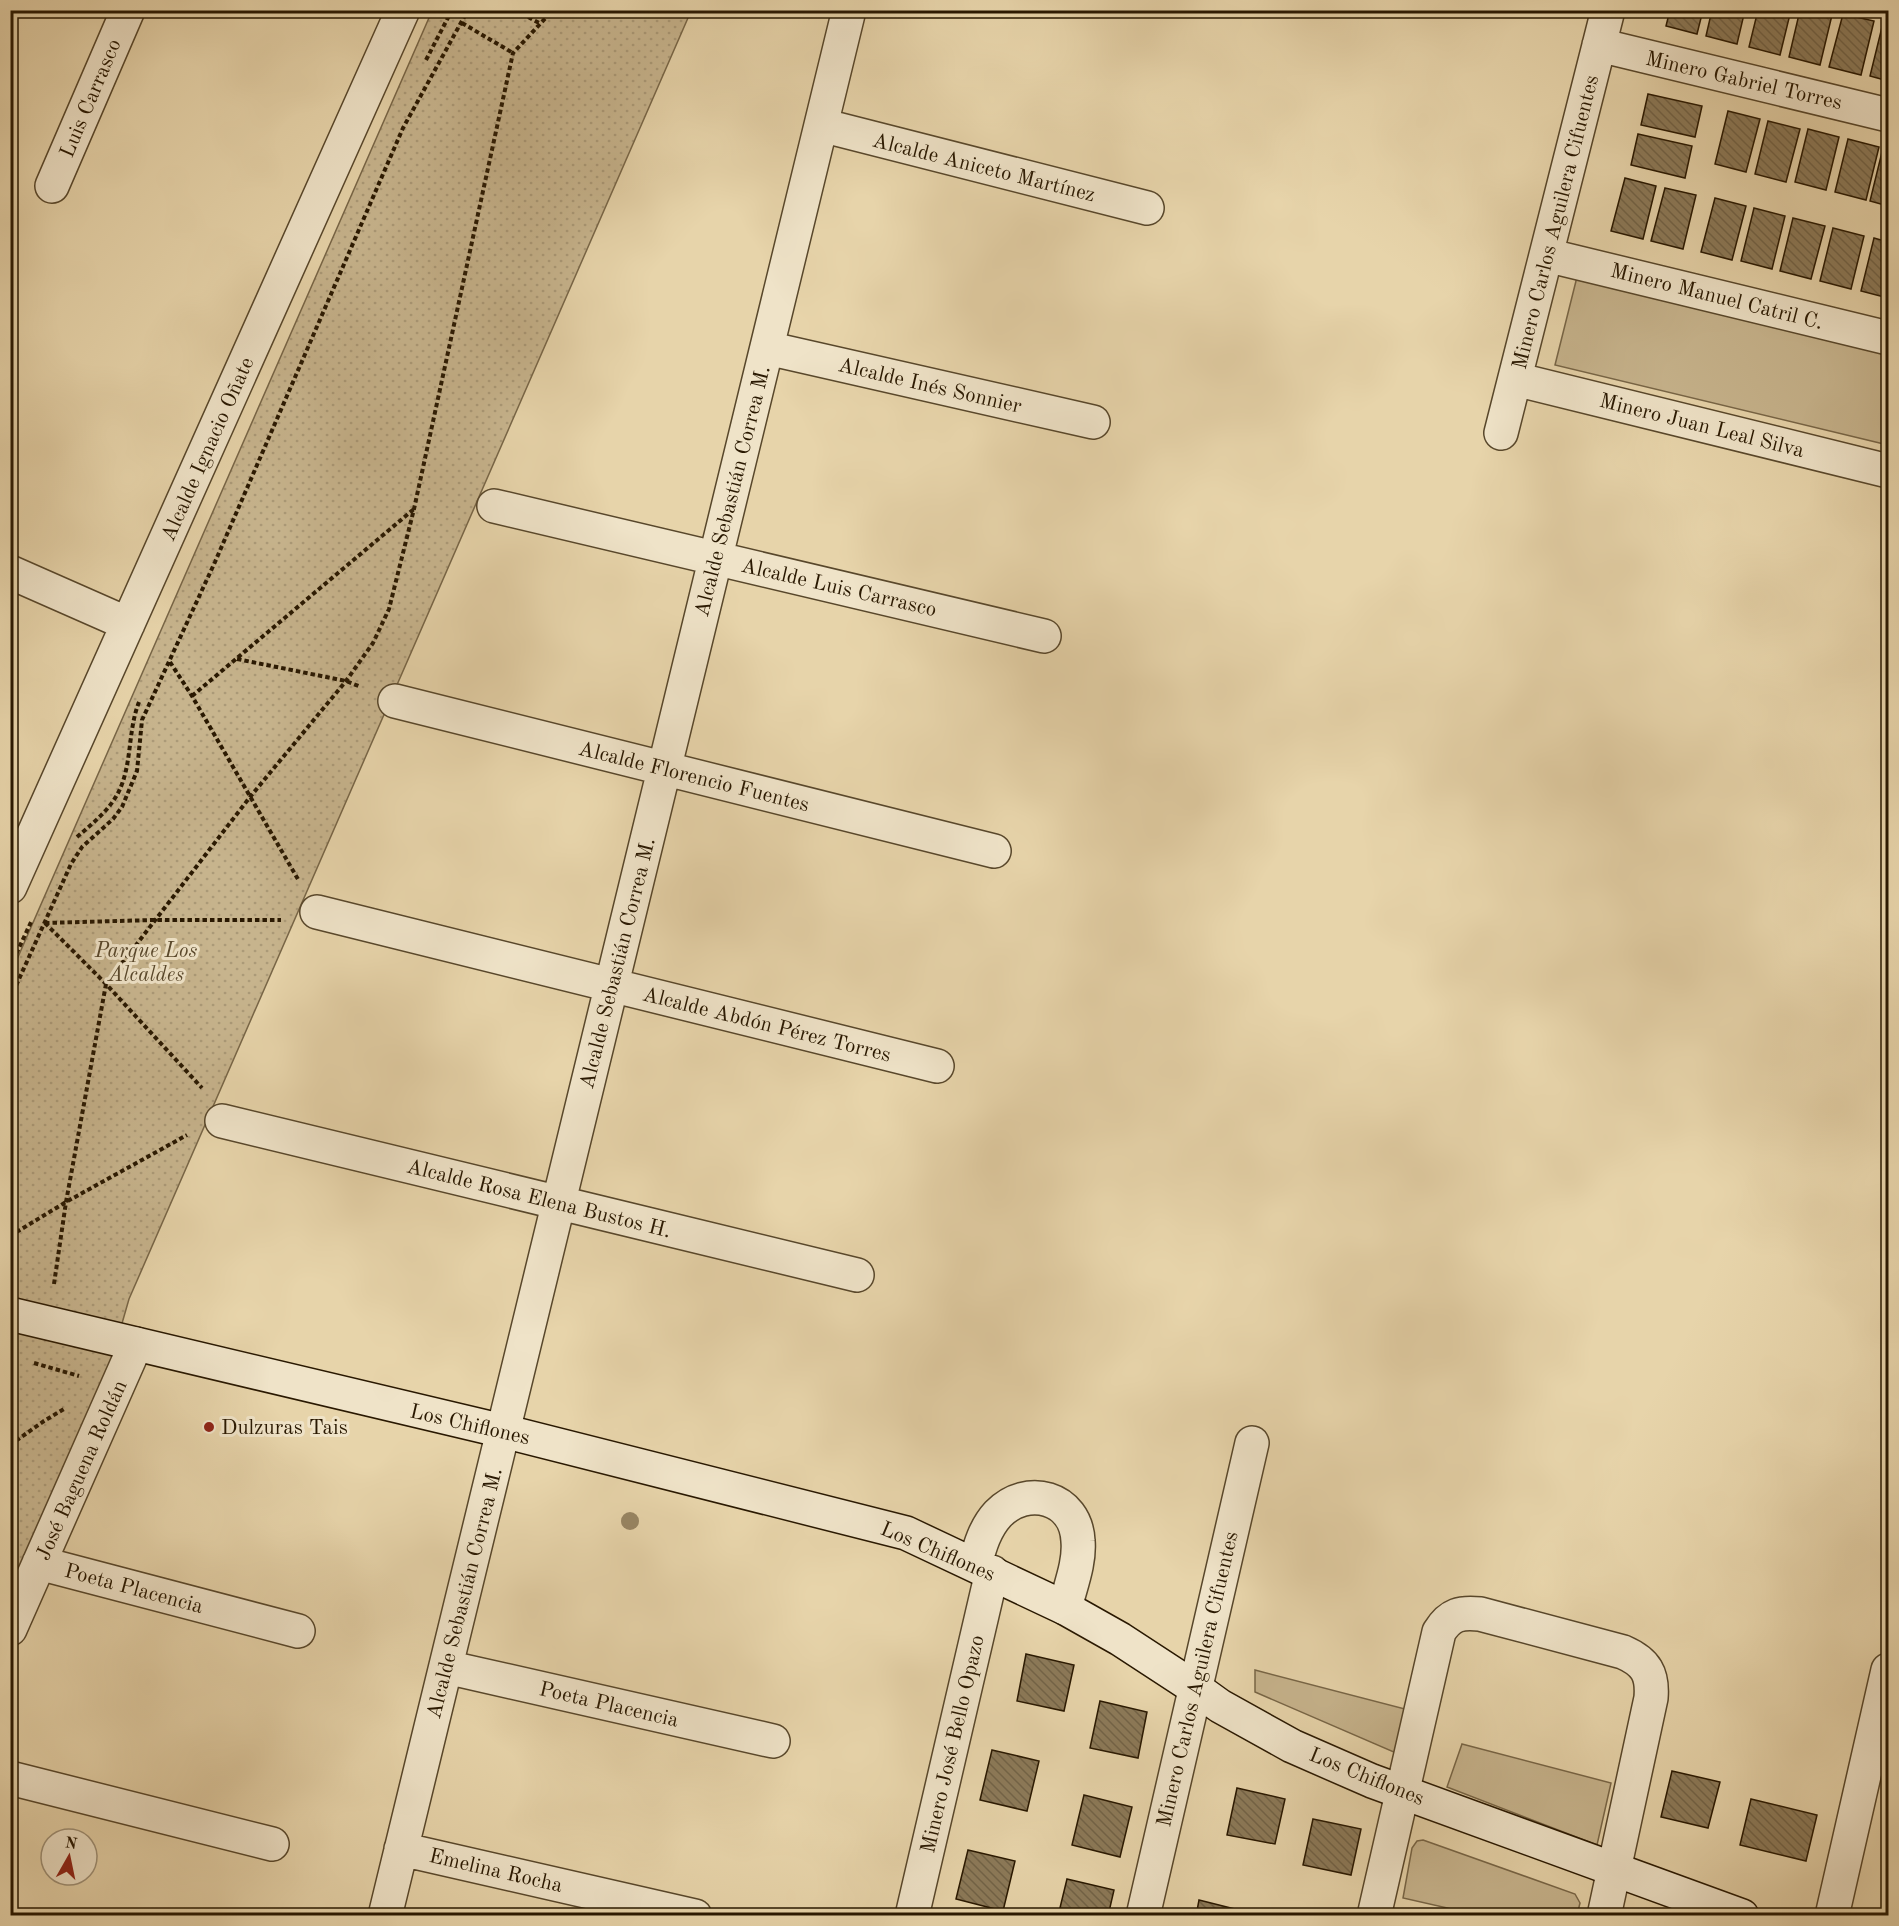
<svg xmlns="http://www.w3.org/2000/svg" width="1899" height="1926" font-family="'Old Standard TT',serif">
	<defs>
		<pattern id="park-dots" width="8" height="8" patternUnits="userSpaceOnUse" patternTransform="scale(1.5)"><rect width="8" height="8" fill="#c7b48d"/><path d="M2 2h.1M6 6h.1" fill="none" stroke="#ab9a78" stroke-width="1.8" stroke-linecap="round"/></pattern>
		<pattern id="building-back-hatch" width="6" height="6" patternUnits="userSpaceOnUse" patternTransform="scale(1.5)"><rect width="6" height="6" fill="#8c7a59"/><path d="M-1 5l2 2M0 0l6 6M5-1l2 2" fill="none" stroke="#726347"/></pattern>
	</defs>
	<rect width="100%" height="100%" fill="#e7d4aa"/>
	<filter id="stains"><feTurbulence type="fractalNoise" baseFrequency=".00333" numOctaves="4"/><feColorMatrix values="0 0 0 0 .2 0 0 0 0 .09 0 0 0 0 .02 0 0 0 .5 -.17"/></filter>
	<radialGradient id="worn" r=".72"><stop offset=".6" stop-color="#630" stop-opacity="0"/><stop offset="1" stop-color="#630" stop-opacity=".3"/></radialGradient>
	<path fill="#c7b48d" stroke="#786647" stroke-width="1.5" d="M1578 273 1888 348V445L1555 365Z
		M1255 1670 1405 1709 1396 1753 1255 1692Z
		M1462 1744 1611 1783 1597 1845 1447 1787Z
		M1423 1840 1575 1894 1580 1903 1577 1915H1478L1403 1898 1412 1848 1417 1841Z"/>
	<path fill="url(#park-dots)" stroke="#786647" stroke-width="1.5" d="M432 11H691L129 1299 104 1386 11 1596V973Z"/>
	<path fill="url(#building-back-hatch)" stroke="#291801" stroke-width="1.5" d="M1670 10H1703L1697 34 1666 26Z
		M1712 10H1745L1737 44 1706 36Z
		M1758 10H1791L1780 55 1749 47Z
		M1800 10 1833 11 1820 65 1789 57Z
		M1843 14 1874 21 1861 75 1829 67Z
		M1883 23 1888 24V81L1870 76Z
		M1648 94 1702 106 1695 137 1641 125Z
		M1728 111 1760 119 1746 172 1715 164Z
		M1768 121 1800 129 1786 182 1755 174Z
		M1808 129 1839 137 1826 190 1795 182Z
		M1638 134 1692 146 1685 178 1631 165Z
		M1848 139 1879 147 1866 200 1835 192Z
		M1883 148 1888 149V206L1870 201Z
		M1625 178 1656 186 1643 239 1611 231Z
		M1665 188 1696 195 1683 249 1651 241Z
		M1715 198 1746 206 1732 260 1701 252Z
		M1754 208 1785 216 1772 269 1741 261Z
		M1793 218 1825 226 1811 279 1780 271Z
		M1833 228 1864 236 1851 289 1820 281Z
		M1874 238 1888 242V298L1861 291Z
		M1026 1654 1074 1665 1064 1711 1017 1701Z
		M1100 1701 1147 1712 1138 1758 1090 1748Z
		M992 1750 1039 1761 1027 1811 980 1800Z
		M1672 1771 1720 1782 1708 1828 1661 1817Z
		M1237 1788 1285 1799 1275 1844 1227 1835Z
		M1084 1795 1132 1807 1120 1857 1072 1845Z
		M1751 1799 1817 1815 1806 1861 1740 1845Z
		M1313 1819 1361 1829 1351 1875 1303 1865Z
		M968 1850 1015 1861 1003 1911 956 1899Z
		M1067 1879 1114 1890 1108 1916H1058Z
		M1199 1900 1247 1912 1246 1916H1196Z"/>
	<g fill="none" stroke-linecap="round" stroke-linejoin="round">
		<defs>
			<path id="street" d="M1599 45 1888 115
				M821 125 1147 208
				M52 186 128 10
				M1546 255 1888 338
				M767 348 1093 422
				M1515 379 1888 471
				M1501 433 1608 10
				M494 506 1044 636
				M10 572 128 624
				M395 701 994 851
				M10 887 403 10
				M317 912 937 1066
				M222 1121 857 1275
				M39 1563 298 1631
				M975 1564C980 1546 985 1528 998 1514 1027 1484 1076 1497 1078 1541 1080 1563 1070 1587 1065 1608
				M10 1629 136 1344
				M446 1667 773 1741
				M10 1778 272 1844
				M401 1849 695 1916
				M385 1916 849 10
				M912 1916 992 1572
				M1143 1916 1252 1443
				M1374 1916 1439 1632C1450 1614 1461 1612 1480 1614L1623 1652C1646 1662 1653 1674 1651 1698L1604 1916
				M1832 1916 1888 1670"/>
			<path id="secondary" d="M10 1314 503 1431 906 1533 1065 1608 1120 1639 1195 1688 1220 1706 1292 1746 1372 1781 1742 1916"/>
		</defs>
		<use href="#street" stroke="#58472b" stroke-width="36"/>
		<use href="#secondary" stroke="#291801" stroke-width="36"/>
		<path stroke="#291801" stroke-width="4" stroke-dasharray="4.5 3" stroke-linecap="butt" d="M515 10 541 24
			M462 23 513 53
			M426 60 452 10
			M237 659 346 681 361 687
			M170 662 192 696 299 881
			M192 696 414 509
			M77 837C93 823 111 809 120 789 132 762 128 730 139 702
			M45 923 153 920H281
			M45 923 106 984 202 1088
			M10 967 32 920
			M10 999 71 864 82 847 113 819 122 807 137 771 142 720 215 562 403 128 468 10
			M10 1236 66 1202 187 1135
			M54 1284 66 1202 106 984 250 797 346 681 373 643 389 609 414 509 513 53 553 10
			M34 1363 79 1376
			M10 1445 44 1421 64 1409"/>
		<use href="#street" stroke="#efe3c8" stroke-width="33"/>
		<use href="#secondary" stroke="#efe3c8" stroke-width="33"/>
	</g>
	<circle fill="#988664" cx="630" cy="1521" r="9"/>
	<circle fill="#8f2418" stroke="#efe3c8" stroke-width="2" cx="209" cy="1427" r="6"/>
	<g text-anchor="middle" stroke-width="6" stroke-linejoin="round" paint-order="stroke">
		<g font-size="21" fill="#291801" stroke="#efe3c8">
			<text transform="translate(1744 80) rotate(13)" y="7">Minero Gabriel Torres</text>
			<text transform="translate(90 98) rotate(-67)" y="7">Luis Carrasco</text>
			<text transform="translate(984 167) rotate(14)" y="7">Alcalde Aniceto Martínez</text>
			<text transform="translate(1555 222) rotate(-76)" y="7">Minero Carlos Aguilera Cifuentes</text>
			<text transform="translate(1717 296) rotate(14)" y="7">Minero Manuel Catril C.</text>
			<text transform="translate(930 385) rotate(13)" y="7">Alcalde Inés Sonnier</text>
			<text transform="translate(1702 425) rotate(14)" y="7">Minero Juan Leal Silva</text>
			<text transform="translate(207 449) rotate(-66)" y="7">Alcalde Ignacio Oñate</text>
			<text transform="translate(732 491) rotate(-76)" y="7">Alcalde Sebastián Correa M.</text>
			<text transform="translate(839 587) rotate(13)" y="7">Alcalde Luis Carrasco</text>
			<text transform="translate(694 776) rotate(14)" y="7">Alcalde Florencio Fuentes</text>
			<text transform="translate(617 963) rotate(-76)" y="7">Alcalde Sebastián Correa M.</text>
			<text transform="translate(767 1024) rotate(14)" y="7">Alcalde Abdón Pérez Torres</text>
			<text transform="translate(539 1198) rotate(14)" y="7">Alcalde Rosa Elena Bustos H.</text>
			<text transform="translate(470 1424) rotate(13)" y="7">Los Chiflones</text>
			<text transform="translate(81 1470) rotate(-66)" y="7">José Baguena Roldán</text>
			<text transform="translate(938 1551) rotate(23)" y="7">Los Chiflones</text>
			<text transform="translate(134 1588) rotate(15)" y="7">Poeta Placencia</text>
			<text transform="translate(464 1593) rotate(-76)" y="7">Alcalde Sebastián Correa M.</text>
			<text transform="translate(1197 1679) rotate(-77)" y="7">Minero Carlos Aguilera Cifuentes</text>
			<text transform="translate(609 1704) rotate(13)" y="7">Poeta Placencia</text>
			<text transform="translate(952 1744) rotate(-77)" y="7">Minero José Bello Opazo</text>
			<text transform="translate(1367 1776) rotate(22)" y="7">Los Chiflones</text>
			<text transform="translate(496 1870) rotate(13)" y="7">Emelina Rocha</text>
		</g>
		<g font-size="21" font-style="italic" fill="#58472b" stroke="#efe3c8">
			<text x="146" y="957">Parque Los<tspan x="146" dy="24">Alcaldes</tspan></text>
		</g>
		<g font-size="21" fill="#291801" stroke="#efe3c8" text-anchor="start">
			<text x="221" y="1434">Dulzuras Tais</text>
		</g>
	</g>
	<rect width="1899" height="1926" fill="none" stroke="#e7d4aa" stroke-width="36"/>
	<rect x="12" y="12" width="1875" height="1902" fill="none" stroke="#291801" stroke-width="3"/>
	<rect x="18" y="18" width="1863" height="1890" fill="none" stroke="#291801" stroke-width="1.5"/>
	<g transform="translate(69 1857) rotate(9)"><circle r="28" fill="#efe3c8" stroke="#a09278" stroke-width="1.5"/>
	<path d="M0-4.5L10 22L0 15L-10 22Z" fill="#8f2418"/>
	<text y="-9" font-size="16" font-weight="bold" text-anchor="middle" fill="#291801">N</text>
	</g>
	<rect width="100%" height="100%" filter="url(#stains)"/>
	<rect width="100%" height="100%" fill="url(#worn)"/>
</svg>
